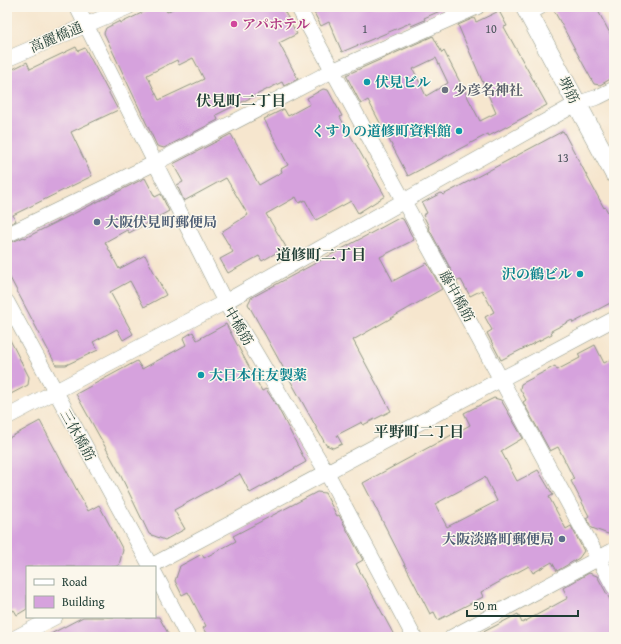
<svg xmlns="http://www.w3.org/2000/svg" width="621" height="644" font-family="'Gentium Book Plus','Noto Serif JP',serif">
	<rect width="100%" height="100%" fill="#fbf7ec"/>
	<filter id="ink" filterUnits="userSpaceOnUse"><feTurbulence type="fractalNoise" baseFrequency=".025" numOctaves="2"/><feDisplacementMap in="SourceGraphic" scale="8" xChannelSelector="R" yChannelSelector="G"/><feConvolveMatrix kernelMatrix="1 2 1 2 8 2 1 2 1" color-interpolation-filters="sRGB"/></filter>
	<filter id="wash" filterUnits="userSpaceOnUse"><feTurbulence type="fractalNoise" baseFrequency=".012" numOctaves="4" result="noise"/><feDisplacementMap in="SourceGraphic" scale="16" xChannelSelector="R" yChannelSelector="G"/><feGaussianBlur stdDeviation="0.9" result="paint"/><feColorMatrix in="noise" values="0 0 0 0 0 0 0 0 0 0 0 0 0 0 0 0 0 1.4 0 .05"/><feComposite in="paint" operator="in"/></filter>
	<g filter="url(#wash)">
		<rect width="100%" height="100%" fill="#f6e6ce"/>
		<g id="blocks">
			<path fill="#d6a2dd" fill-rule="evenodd" d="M154 7H164L167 12 176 7H282L297 34 279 43 298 79 284 86 282 82 216 115 218 120 164 148 157 146 104 33 106 28 120 21 121 23ZM193 58 204 79 159 100 147 75 177 60 179 65Z
				M311 7H449L424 18 425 20 411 26 410 23 342 52 329 22 321 26Z
				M552 7H596L614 41V77L600 85 594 84Z
				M499 11 507 26 504 27 547 105 489 136 488 134 408 176 368 100 361 104 346 75 433 36 442 53 444 51 480 121 496 113 458 25 474 18 476 22ZM436 58 448 83 426 96 413 69Z
				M76 47 78 51 85 48 118 110 71 132 92 176 13 215 16 221 7 225V72L27 62 30 69Z
				M323 89 328 90 342 116 340 117 385 196 358 213 351 201 316 220 305 200 299 203 296 197 266 214 286 247 262 261 259 256 228 273 220 259 233 252 221 232 248 215 226 178 184 201 177 185 183 182 173 164 231 134 259 185 282 172 281 169 288 165 264 119 284 109 288 116 310 104 307 98Z
				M563 131 604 208 605 207 614 223V301L573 323 572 320 551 331 552 334 501 360 487 333 492 330 485 317 494 312 482 290 470 296 461 280 457 281 428 227H429L423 215 427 213 422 203 441 193 443 195Z
				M145 178 155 197 161 194 169 211 129 233 127 230 105 242 119 269 145 255 166 295 144 307 130 281 110 292 133 334 123 340 117 329 93 342 98 350 66 365H56L7 272V244L24 237 25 238Z
				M399 218 403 219 414 240 380 257 393 281 427 263 442 289 353 340 391 411 363 425 362 422 337 435 342 444 333 448 326 445 248 304 251 298Z
				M226 324 262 391 266 389 277 406 306 462 250 493 240 474 174 510 185 529 165 540 149 534 118 470 76 394 137 361 142 369 186 345 183 338 193 332 197 340Z
				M7 334 29 377 28 385 7 396Z
				M595 345 604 363 614 358V531L608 534 592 528 586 518 589 516 571 481 574 479 558 447 550 451 523 402 526 400 520 389 521 384 555 366 557 370 580 358 578 354Z
				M494 398 501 400 523 438 501 451 517 481 538 470 553 495 549 497 566 529 571 526 584 551 579 558 557 571 552 562 533 573 529 566 481 592 483 597 438 620 434 612 430 614 363 483 470 425 464 413ZM485 477 497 501 447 527 435 504Z
				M40 421 88 511 99 505 123 550 119 565 115 567H27V609L17 615 14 610 7 614V439Z
				M317 492 325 493 337 516 339 515 363 560 356 564 395 637H208L203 628 206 626 188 592 182 595 175 581 180 566 202 554 204 558 236 541 233 536Z
				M589 573 597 576 614 607V637H474L518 614 522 623 568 598 563 588Z
				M83 617H159L170 637H45Z"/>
		</g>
	</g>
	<g filter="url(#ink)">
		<use href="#blocks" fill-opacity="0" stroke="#8a9281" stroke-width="1"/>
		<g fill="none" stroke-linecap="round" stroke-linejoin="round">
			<defs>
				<path id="minor" d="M77 7 225 302 327 473 414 637
					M298 7 614 587
					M528 13 540 7
					M7 59 128 7
					M7 235 155 163 332 71 477 7
					M7 302 151 567
					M7 417 225 302 576 104 598 97 614 89
					M149 567 614 319
					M155 574 188 637
					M17 637 55 617
					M452 637 614 550"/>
				<path id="major" d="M525 7 614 173"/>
			</defs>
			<use href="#minor" stroke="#8a9281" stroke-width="16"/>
			<use href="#major" stroke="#8a9281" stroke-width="20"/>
			<use href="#minor" stroke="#fff" stroke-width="15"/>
			<use href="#major" stroke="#fff" stroke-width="19"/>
		</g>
	</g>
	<circle fill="#d1479c" stroke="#fbf7ec" stroke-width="1.5" cx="234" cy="24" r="4"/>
	<g fill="#0f9aa8" stroke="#fbf7ec" stroke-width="1.5">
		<circle cx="367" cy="82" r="4"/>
		<circle cx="459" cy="131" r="4"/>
		<circle cx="580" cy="274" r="4"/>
		<circle cx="201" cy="375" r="4"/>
	</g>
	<circle fill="#6b7280" stroke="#fbf7ec" stroke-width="1.5" cx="445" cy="90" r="4"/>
	<g fill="#5c6f8a" stroke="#fbf7ec" stroke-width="1.5">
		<circle cx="97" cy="222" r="4"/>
		<circle cx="562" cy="539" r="4"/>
	</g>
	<g text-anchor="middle" stroke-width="3" stroke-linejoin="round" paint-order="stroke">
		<g font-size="12" fill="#4d565e">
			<text x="365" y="33">1</text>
			<text x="491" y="33">10</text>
			<text x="563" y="162">13</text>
		</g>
		<g font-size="14" font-weight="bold" fill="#b23c85" stroke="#fbf7ec" text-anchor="start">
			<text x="242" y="29">アパホテル</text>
		</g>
		<g font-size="14" fill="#1f3d34" stroke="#fbf7ec">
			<text transform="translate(56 37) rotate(-23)" y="5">高麗橋通</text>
			<text transform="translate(569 90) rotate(63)" y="5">堺筋</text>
			<text transform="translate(457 296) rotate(61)" y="5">藤中橋筋</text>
			<text transform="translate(239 326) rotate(59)" y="5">中橋筋</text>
			<text transform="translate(78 435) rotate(61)" y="5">三休橋筋</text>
		</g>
		<g font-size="14" font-weight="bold" fill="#0d838f" stroke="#fbf7ec" text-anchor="start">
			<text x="375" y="87">伏見ビル</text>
			<text x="451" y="136" text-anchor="end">くすりの道修町資料館</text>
			<text x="572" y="279" text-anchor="end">沢の鶴ビル</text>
			<text x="209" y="380">大日本住友製薬</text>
		</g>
		<g font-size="14" font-weight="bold" fill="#5b616d" stroke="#fbf7ec" text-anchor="start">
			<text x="453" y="95">少彦名神社</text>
		</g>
		<g font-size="14" font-weight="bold" fill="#4e5e75" stroke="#fbf7ec" text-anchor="start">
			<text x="105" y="227">大阪伏見町郵便局</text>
			<text x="554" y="544" text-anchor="end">大阪淡路町郵便局</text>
		</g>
		<g font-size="15" font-weight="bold" fill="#1f3d34" stroke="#fbf7ec">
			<text x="241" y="106">伏見町二丁目</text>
			<text x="321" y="260">道修町二丁目</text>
			<text x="419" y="437">平野町二丁目</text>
		</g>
	</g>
	<rect width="621" height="644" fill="none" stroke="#fbf7ec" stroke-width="24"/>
	<rect x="26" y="566" width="130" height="52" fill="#fbf7ec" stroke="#a3ada2"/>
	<rect x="34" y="579" width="20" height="6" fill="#ffffff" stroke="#a3ada2"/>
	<text x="62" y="586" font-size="12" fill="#1f3d34">Road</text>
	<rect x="34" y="596" width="20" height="12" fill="#d6a2dd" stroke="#a3ada2"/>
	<text x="62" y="606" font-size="12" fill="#1f3d34">Building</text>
	<path d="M467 610v6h111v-6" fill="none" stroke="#1f3d34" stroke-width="2"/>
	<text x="473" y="610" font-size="12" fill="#1f3d34" stroke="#fbf7ec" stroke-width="3" paint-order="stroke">50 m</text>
</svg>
